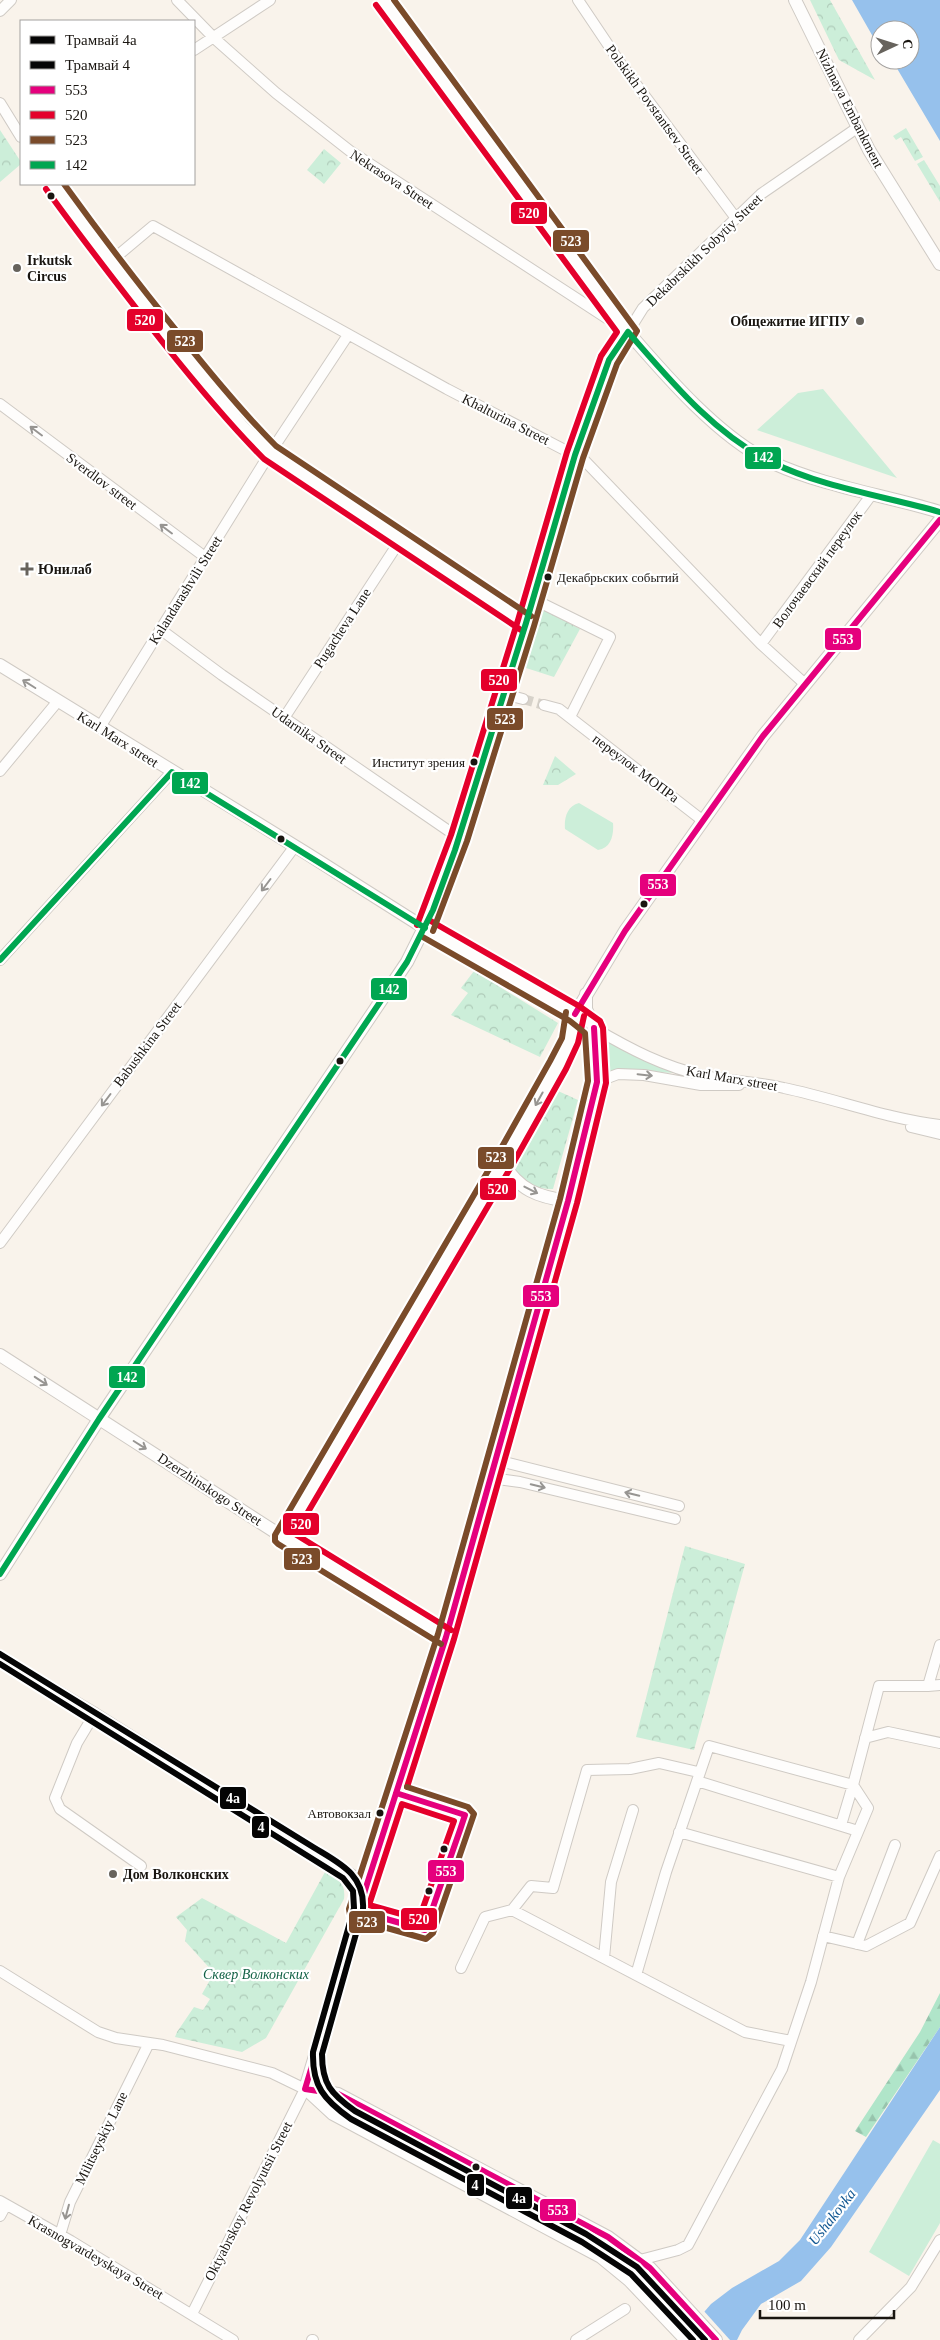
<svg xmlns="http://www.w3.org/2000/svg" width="940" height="2340" font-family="Georgia,serif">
	<defs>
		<pattern id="forest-firs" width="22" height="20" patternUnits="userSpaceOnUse" patternTransform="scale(1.25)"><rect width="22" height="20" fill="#b0e5c9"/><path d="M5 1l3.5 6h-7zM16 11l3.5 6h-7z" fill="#97c4ac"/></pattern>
		<pattern id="park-crowns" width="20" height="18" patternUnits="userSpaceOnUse" patternTransform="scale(1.25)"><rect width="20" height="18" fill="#cceed9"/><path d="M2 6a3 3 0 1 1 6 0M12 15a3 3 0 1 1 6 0" fill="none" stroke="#afcbb9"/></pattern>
	</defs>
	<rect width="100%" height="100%" fill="#f9f3eb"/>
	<path fill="#cceed9" d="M823 389 897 478 757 430 798 393Z
		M579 803 613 823C614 835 611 848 598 850L565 829C564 818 567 806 579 803Z
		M599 1034 679 1073 618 1071 601 1078Z
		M933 2140 940 2144V2223L909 2276 869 2252Z"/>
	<path fill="url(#forest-firs)" d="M940 1993V2027L866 2137 855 2131 920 2032Z"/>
	<path fill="url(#park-crowns)" d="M810 0H830L875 80 839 60Z
		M906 128 923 157 915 161 901 137 896 140 893 136Z
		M0 130 21 162V164L0 182Z
		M324 149 341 163 324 184 307 170Z
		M924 160 940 186V202L917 164Z
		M541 608 580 629 554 677 523 667Z
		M555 756 576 774 558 785H543Z
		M474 971 558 1023 540 1057 451 1015 468 993 461 988Z
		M558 1091 578 1100 553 1189C535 1189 523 1183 514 1167Z
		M685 1546 745 1564 694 1750 636 1737Z
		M325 1872C338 1878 346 1883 344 1899L266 2038 242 2052 175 2037 177 2032 194 2007 203 2010 210 1999 202 1994 214 1973 185 1941 187 1930 176 1917 202 1898 286 1943Z"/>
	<path fill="#96c1ec" d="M852 0H940V141L892 60H910V30H880V49Z
		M940 2027V2090L831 2247 801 2281 761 2304 742 2330 737 2340H680L711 2304 732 2288 779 2261 800 2240Z"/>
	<path fill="#f9f3eb" d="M703 2310 730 2340H678Z"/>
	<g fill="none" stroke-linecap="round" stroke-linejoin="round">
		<path stroke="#d7d2ca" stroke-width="10" stroke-dasharray="10 5" stroke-linecap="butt" d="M523 699 544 705"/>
		<defs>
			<path id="minor" d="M177 0 214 38 276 93 350 151 628 332 643 308 761 194 857 128
				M578 0 621 64 735 217
				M0 11 11 0
				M194 50 270 0
				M0 103 21 137
				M53 184 110 262 182 352 242 425 270 453 526 623
				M110 262 153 226 447 389 584 460 761 644 805 684
				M0 404 205 557
				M533 599 610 637 570 717
				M160 629 222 675 459 838
				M761 644 872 494
				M504 694 523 699
				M544 705 559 709 702 820
				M284 718 401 539
				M100 727 270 453 348 335
				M0 771 58 701
				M0 960 172 772
				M594 1028C630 1049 664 1067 705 1076 731 1081 758 1082 784 1088 837 1099 887 1119 940 1125
				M597 1082 618 1074 644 1075 701 1085H739
				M911 1127 940 1134
				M0 1243 295 846
				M496 1460 679 1506
				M490 1478 520 1482 675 1519
				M0 1657 95 1713 367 1884
				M928 1686 940 1685
				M95 1713 77 1743 55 1798 60 1809 141 1866
				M865 1738 888 1732 940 1743
				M697 1781 858 1831
				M679 1832 839 1877
				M512 1910 531 1886 553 1888 587 1770 630 1769 659 1763 698 1772
				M823 1936 866 1946 910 1923 940 1856
				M857 1944 895 1845
				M604 1958 611 1882 633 1810
				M461 1968 485 1917 512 1910 745 2032 791 2041
				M0 1971 98 2032 116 2038 163 2045 272 2073 305 2089 192 2314
				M636 1975 666 1872 709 1746 853 1785 841 1825
				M0 2201 71 2241 233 2340
				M0 2216 6 2205
				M60 2235 70 2202 149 2043
				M640 2260 678 2250 688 2245 782 2069 811 1982 839 1877 868 1808 853 1785 879 1686H928L940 1645
				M312 2340H313
				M576 2340 625 2309
				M859 2340 911 2287 940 2240"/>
			<path id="major" d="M383 0 628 332C665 375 721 440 773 463 826 487 885 495 940 512
				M795 0 869 150 940 264
				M0 665 306 853 442 939 581 1019
				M503 1163C519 1190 538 1197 568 1201
				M0 1355 283 1537 446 1637
				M283 1537 503 1163 565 1051 575 1014 625 931 763 736 940 520
				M0 1574 99 1419 407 962 433 910 455 850 526 623 575 455 609 360 628 332
				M305 2089 367 1884 446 1637 568 1201 597 1082 594 1028 586 1009V994
				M305 2089 338 2094 608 2237 650 2268 716 2340
				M307 2090 333 2114 601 2257 629 2280 686 2340"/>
		</defs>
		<use href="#minor" stroke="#cfcac4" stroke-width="12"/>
		<use href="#major" stroke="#cfcac4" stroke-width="14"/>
		<use href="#minor" stroke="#fefdfc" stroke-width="10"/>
		<use href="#major" stroke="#fefdfc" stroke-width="12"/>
		<defs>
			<path id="bus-1" d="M575 1014 625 931 763 736 940 520
				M358 1911 425 1930 460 1830 465 1815 396 1793
				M305 2089 367 1884 446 1637 568 1201 597 1082 594 1028
				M305 2089 338 2094 608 2237 650 2268 716 2340"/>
			<path id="bus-2" d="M376 5 617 332 601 356 567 452 518 620 451 835 417 925
				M46 189C84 242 124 293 164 344 196 384 228 423 264 459L521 630
				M451 1630 295 1534 511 1167 566 1069 578 1043 584 1016
				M407 1787 454 1639 577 1203 606 1083 603 1028 600 1021 579 1006 429 920
				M402 1804 454 1821 419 1919 369 1905Z"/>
			<path id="bus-3" d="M394 0 637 331 617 364 583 458 534 626 467 841 433 931
				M64 184C101 235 139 285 179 334 210 373 241 411 276 446L531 616
				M441 1644 278 1544 275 1541V1535L495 1159 550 1061 562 1038 566 1012
				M407 1787 468 1807 474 1814 433 1933 426 1939 355 1919 350 1915 349 1909 438 1634 560 1199 588 1081 585 1033 570 1021 421 936"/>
			<path id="bus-4" d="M628 332C670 380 713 433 771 462 824 488 884 496 940 512
				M0 960 172 772 425 928
				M0 1574 99 1419 407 962 433 910 455 850 526 623 575 455 609 360 628 332"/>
		</defs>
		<use href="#bus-1" stroke="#fff" stroke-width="10"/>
		<use href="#bus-2" stroke="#fff" stroke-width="10"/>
		<use href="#bus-3" stroke="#fff" stroke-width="10"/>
		<use href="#bus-4" stroke="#fff" stroke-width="10"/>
		<use href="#bus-1" stroke="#e5007d" stroke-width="6"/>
		<use href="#bus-2" stroke="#e4002b" stroke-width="6"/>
		<use href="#bus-3" stroke="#7a4b2a" stroke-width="6"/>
		<use href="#bus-4" stroke="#00a651" stroke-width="6"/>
		<defs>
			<path id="tram-1" d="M0 1654 313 1847C339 1863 365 1874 363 1909L322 2054C322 2084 331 2094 355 2111L586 2234 637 2267 705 2340"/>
			<path id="tram-2" d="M0 1664 343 1878 353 1891 354 1908 313 2052C312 2086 324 2100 351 2119L582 2242 631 2274 693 2340"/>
		</defs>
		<use href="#tram-1" stroke="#fff" stroke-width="10"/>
		<use href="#tram-2" stroke="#fff" stroke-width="10"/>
		<use href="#tram-1" stroke="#050505" stroke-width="6"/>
		<use href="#tram-2" stroke="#050505" stroke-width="6"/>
	</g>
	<defs><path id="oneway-shaft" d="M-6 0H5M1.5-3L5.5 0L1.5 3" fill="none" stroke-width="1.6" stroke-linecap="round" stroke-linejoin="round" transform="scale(1.25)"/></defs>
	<g stroke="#979592">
		<use href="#oneway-shaft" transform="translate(36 431) rotate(-143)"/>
		<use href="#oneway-shaft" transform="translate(166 529) rotate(-143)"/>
		<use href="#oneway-shaft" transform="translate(29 684) rotate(-148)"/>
		<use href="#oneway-shaft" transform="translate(266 885) rotate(127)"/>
		<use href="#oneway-shaft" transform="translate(645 1075) rotate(6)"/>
		<use href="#oneway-shaft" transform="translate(539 1099) rotate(119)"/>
		<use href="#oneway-shaft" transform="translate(106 1100) rotate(127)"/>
		<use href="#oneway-shaft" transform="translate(531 1190) rotate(27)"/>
		<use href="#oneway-shaft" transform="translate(41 1381) rotate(33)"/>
		<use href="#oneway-shaft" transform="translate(140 1445) rotate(32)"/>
		<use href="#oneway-shaft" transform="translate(538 1486) rotate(14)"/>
		<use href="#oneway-shaft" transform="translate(632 1494) rotate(-166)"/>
		<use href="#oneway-shaft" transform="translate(67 2212) rotate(105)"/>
	</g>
	<g fill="#191510" stroke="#fff" stroke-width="2">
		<circle cx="51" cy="196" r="4.5"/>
		<circle cx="548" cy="577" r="4.5"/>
		<circle cx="474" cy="762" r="4.5"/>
		<circle cx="281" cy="839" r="4.5"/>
		<circle cx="644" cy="904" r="4.5"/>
		<circle cx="340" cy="1061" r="4.5"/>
		<circle cx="380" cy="1813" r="4.5"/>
		<circle cx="444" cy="1849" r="4.5"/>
		<circle cx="429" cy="1891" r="4.5"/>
		<circle cx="476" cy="2167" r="4.5"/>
	</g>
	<g fill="#67635d" stroke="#fff" stroke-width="2">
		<circle cx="17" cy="268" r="5"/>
		<circle cx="860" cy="321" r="5"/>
		<path d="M24.5 561.5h5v5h5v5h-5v5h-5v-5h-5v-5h5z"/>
		<circle cx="113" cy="1874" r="5"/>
	</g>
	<g text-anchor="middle" stroke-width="4.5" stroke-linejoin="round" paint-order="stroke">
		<g font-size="13" fill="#191510" stroke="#fff" text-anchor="end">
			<text x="557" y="582" text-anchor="start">Декабрьских событий</text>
			<text x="465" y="767">Институт зрения</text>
			<text x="371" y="1818">Автовокзал</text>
		</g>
		<g font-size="14" fill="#191510" stroke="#fff">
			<text transform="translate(850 108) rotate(63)" y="5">Nizhnaya Embankment</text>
			<text transform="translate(655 109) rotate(54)" y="5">Polskikh Povstantsev Street</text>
			<text transform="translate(392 179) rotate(33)" y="5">Nekrasova Street</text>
			<text transform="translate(704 250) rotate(-44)" y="5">Dekabrskikh Sobytiy Street</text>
			<text transform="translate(506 419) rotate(27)" y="5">Khalturina Street</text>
			<text transform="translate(102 481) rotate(37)" y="5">Sverdlov street</text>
			<text transform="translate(817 569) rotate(-54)" y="5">Волочаевский переулок</text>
			<text transform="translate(185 590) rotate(-58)" y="5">Kalandarashvili Street</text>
			<text transform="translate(342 628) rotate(-57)" y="5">Pugacheva Lane</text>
			<text transform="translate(309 735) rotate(35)" y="5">Udarnika Street</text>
			<text transform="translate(118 739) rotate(32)" y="5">Karl Marx street</text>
			<text transform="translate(636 768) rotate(37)" y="5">переулок МОПРа</text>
			<text transform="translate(147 1044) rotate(-53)" y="5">Babushkina Street</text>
			<text transform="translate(732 1078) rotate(10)" y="5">Karl Marx street</text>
			<text transform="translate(210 1489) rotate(33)" y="5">Dzerzhinskogo Street</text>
			<text transform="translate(101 2138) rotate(-64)" y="5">Militseyskiy Lane</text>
			<text transform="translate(248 2201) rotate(-63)" y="5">Oktyabrskoy Revolyutsii Street</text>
			<text transform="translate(96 2257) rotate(30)" y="5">Krasnogvardeyskaya Street</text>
		</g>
		<g font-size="14" font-weight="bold" fill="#191510" stroke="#fff" text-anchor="start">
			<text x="27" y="265">Irkutsk<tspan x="27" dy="16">Circus</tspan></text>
			<text x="850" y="326" text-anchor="end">Общежитие ИГПУ</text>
			<text x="38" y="574">Юнилаб</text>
			<text x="123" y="1879">Дом Волконских</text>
		</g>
		<g font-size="14" font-style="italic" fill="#126145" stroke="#fff">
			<text x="256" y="1979">Сквер Волконских</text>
		</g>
		<g font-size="15" font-style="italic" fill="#105691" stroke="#fff">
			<text transform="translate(832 2217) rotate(-52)" y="5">Ushakovka</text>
		</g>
	</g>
	<g stroke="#fff" stroke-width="2">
		<rect x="510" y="201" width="38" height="24" rx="5" fill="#e4002b"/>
		<rect x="552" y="229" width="38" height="24" rx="5" fill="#7a4b2a"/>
		<rect x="126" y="308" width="38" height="24" rx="5" fill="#e4002b"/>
		<rect x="166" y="329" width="38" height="24" rx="5" fill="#7a4b2a"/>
		<rect x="744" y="446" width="38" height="24" rx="5" fill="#00a651"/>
		<rect x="824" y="627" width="38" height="24" rx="5" fill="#e5007d"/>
		<rect x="480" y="668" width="38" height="24" rx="5" fill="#e4002b"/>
		<rect x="486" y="707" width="38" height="24" rx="5" fill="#7a4b2a"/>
		<rect x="171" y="771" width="38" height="24" rx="5" fill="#00a651"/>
		<rect x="639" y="873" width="38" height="24" rx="5" fill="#e5007d"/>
		<rect x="370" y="977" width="38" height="24" rx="5" fill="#00a651"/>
		<rect x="477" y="1146" width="38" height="24" rx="5" fill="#7a4b2a"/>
		<rect x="479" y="1177" width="38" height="24" rx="5" fill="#e4002b"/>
		<rect x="522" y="1284" width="38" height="24" rx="5" fill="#e5007d"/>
		<rect x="108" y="1365" width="38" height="24" rx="5" fill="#00a651"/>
		<rect x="282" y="1512" width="38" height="24" rx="5" fill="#e4002b"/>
		<rect x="283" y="1547" width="38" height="24" rx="5" fill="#7a4b2a"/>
		<rect x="219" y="1786" width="28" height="24" rx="5" fill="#050505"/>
		<rect x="251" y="1815" width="19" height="24" rx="5" fill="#050505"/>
		<rect x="427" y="1859" width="38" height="24" rx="5" fill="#e5007d"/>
		<rect x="400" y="1907" width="38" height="24" rx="5" fill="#e4002b"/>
		<rect x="348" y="1910" width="38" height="24" rx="5" fill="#7a4b2a"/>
		<rect x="466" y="2173" width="19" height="24" rx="5" fill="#050505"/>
		<rect x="505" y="2186" width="28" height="24" rx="5" fill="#050505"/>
		<rect x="539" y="2198" width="38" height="24" rx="5" fill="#e5007d"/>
	</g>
	<g font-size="14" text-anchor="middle" font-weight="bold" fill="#fff">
		<text x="529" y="218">520</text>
		<text x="571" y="246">523</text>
		<text x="145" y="325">520</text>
		<text x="185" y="346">523</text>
		<text x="763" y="462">142</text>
		<text x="843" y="644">553</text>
		<text x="499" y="685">520</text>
		<text x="505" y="724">523</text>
		<text x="190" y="788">142</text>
		<text x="658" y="889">553</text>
		<text x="389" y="994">142</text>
		<text x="496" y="1162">523</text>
		<text x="498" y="1194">520</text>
		<text x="541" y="1301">553</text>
		<text x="127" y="1382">142</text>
		<text x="301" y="1529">520</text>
		<text x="302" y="1564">523</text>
		<text x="233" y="1803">4a</text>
		<text x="261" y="1832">4</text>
		<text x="446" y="1876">553</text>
		<text x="419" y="1924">520</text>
		<text x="367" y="1927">523</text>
		<text x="475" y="2190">4</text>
		<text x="519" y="2203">4a</text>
		<text x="558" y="2215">553</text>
	</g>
	<rect x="20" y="20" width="175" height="165" fill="#ffffff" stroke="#a3a19f"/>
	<rect x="30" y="36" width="25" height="8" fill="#050505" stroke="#a3a19f"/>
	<text x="65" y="45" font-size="15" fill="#191510">Трамвай 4a</text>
	<rect x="30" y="61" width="25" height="8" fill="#050505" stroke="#a3a19f"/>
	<text x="65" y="70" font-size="15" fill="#191510">Трамвай 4</text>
	<rect x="30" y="86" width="25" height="8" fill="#e5007d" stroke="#a3a19f"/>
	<text x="65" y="95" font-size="15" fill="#191510">553</text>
	<rect x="30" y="111" width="25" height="8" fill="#e4002b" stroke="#a3a19f"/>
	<text x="65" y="120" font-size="15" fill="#191510">520</text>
	<rect x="30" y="136" width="25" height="8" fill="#7a4b2a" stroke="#a3a19f"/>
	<text x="65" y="145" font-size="15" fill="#191510">523</text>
	<rect x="30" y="161" width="25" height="8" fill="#00a651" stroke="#a3a19f"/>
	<text x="65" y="170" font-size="15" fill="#191510">142</text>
	<g transform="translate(895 45) rotate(86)"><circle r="24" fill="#ffffff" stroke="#a3a19f"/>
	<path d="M0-4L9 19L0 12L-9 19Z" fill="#67635d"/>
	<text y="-8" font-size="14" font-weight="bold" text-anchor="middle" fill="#191510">С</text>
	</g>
	<path d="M760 2310v8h134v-8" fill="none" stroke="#191510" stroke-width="2.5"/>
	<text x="768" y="2310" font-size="15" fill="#191510" stroke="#ffffff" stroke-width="4" paint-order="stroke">100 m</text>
</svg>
